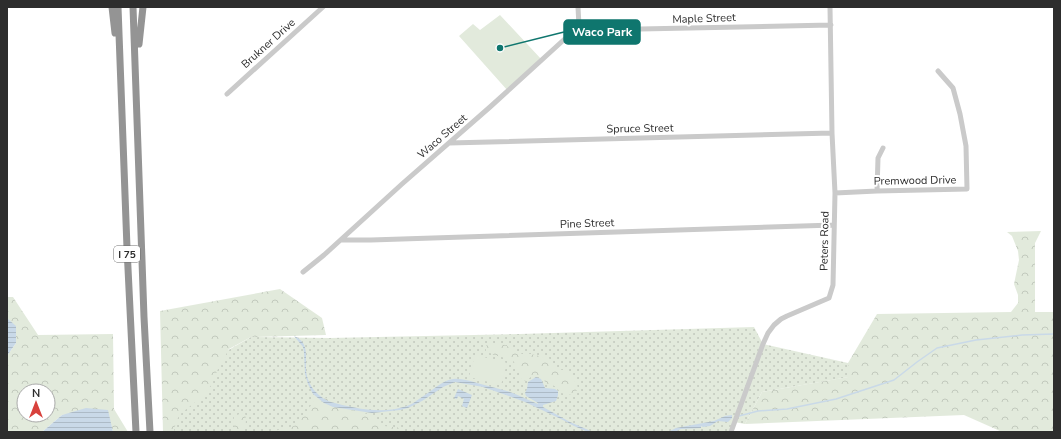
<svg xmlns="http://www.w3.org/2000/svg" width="1061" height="439" font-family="'Nunito Sans',sans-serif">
	<defs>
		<pattern id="grass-dots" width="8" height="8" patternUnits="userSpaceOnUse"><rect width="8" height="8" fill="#e2eadc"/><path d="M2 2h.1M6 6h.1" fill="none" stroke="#c2c9bd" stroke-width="1.8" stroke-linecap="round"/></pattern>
		<pattern id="forest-crowns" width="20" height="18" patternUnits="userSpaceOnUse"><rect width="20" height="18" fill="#e2eadc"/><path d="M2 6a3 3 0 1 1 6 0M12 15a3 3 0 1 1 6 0" fill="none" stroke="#c2c9bd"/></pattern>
		<pattern id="water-rules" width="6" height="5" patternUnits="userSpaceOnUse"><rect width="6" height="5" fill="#c9d9e8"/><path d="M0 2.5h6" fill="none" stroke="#adbbc7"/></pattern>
	</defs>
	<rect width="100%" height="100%" fill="#fff"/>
	<path fill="url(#grass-dots)" d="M754 327 763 344 848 363 849 377 762 392 745 424 734 422 731 432H171L192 371 251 337 329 338 520 334Z"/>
	<path fill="url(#forest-crowns)" fill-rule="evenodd" d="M1041 231 1035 243V312H1054V432H1000V431L964 415 745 424 762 392 848 377V363L877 314 1011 312 1018 303V295L1014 284 1019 260 1018 251 1012 236 1007 232Z
		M280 289 322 318 326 335 251 337 229 349 217 371 212 384 203 396 179 415 174 429 175 432H163L160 311Z
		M7 297H13L38 335 113 334 114 409 128 432H113L107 410 62 415 42 432H7V356L16 343V327L7 318ZM24 391H48V415H24Z
		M487 344H503L515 350 522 354H531L550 359 552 367 558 370H565L570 375 577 384 578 389 572 395 561 393C557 388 555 385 549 384L547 385C544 380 540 373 533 376 530 377 528 380 524 381L519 377V372L513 360 494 355 486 351V347Z
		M320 394 332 402 347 409 371 415 379 424 384 426 402 428 403 432H270L294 426 307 412 315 398Z
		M244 411C247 417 246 426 244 432H233L234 417 241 413Z"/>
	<path fill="#e2eadc" d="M500 15 542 60 508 91 459 36 473 24 480 30Z
		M475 355 507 363 501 385 469 377Z"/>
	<path fill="url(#water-rules)" d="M7 318 16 326V343L7 356Z
		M294 336C310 343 305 356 306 370 307 384 317 397 331 402 352 408 381 414 403 407 410 406 416 401 422 397 432 391 441 381 453 379 461 378 470 381 477 383 487 386 497 388 507 391 517 394 527 400 538 404V403L526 396 525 393 527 389 528 382 536 377 541 379 545 388 555 389 558 391V395L556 401 543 405V407L570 422 593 432H588L574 426 563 420 525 402 506 395 483 387 455 382 443 387 422 401 408 408 400 410 372 413 333 407 324 403 313 394 308 384 305 374 304 352 303 347Z
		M458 389 472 395 467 408 462 406 464 399 458 396 457 399 454 398Z
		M86 408 108 410 113 432H42L62 415Z
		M732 415V418L728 422 718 421 710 426 703 427 701 426V428L681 429 674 432H668L676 428 714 421 725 416Z"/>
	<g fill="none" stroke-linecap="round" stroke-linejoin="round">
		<path stroke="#c9d9e8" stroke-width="1.5" d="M739 416 758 411 787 409 836 399 894 380 917 362 937 348 976 340 1022 335 1054 334"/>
		<path stroke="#cacaca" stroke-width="5" d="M579 26 591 30 831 25
			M227 94 323 7
			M449 143 832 133
			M877 191 878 158 883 148
			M835 193 877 191 967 189 966 146 960 114 953 88 938 71
			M341 240H371L834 225
			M303 272 324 255 402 184 490 107 579 26 578 7
			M731 432 763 344 768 333 774 325 781 319 787 316 829 298 833 285 835 193 832 133 830 7"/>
		<path stroke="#949494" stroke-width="7" d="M112 7 115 33
			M118 7 127 248 136 432
			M133 7 144 317 150 432
			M139 44 143 7"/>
	</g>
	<g text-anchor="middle" stroke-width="4" stroke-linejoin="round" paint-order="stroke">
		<rect fill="#fff" stroke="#6c6c6c" stroke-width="1" x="114" y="246" width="26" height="16" rx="3"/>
		<g font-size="10" font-weight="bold" fill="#2d2d2d">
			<text x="127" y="258">I 75</text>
		</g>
		<g font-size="11" fill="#2d2d2d" stroke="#fff">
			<text transform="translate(704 18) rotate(-2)" y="4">Maple Street</text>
			<text transform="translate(268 43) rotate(-42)" y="4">Brukner Drive</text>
			<text transform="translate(640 128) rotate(-1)" y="4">Spruce Street</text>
			<text transform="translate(442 136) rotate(-41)" y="4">Waco Street</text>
			<text transform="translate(915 180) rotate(-1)" y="4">Premwood Drive</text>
			<text transform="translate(587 223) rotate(-2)" y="4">Pine Street</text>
			<text transform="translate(824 241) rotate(-89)" y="4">Peters Road</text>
		</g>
	</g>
	<path fill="none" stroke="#0f766e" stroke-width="1.5" d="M500 48L564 32"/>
	<circle fill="#0f766e" stroke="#fff" stroke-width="1.5" cx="500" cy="48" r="4"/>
	<rect fill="#0f766e" stroke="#0f766e" stroke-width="1.5" x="564" y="20" width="76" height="24" rx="4"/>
	<g font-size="12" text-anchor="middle" font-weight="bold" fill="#fff">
		<text x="602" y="36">Waco Park</text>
	</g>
	<rect width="1061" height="439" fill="none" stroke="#2d2d2d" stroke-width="16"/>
	<g transform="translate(36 403)"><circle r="19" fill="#ffffff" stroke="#ababab"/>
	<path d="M0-3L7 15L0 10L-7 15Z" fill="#d8413c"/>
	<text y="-6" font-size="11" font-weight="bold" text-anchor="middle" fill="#2d2d2d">N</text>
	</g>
</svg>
